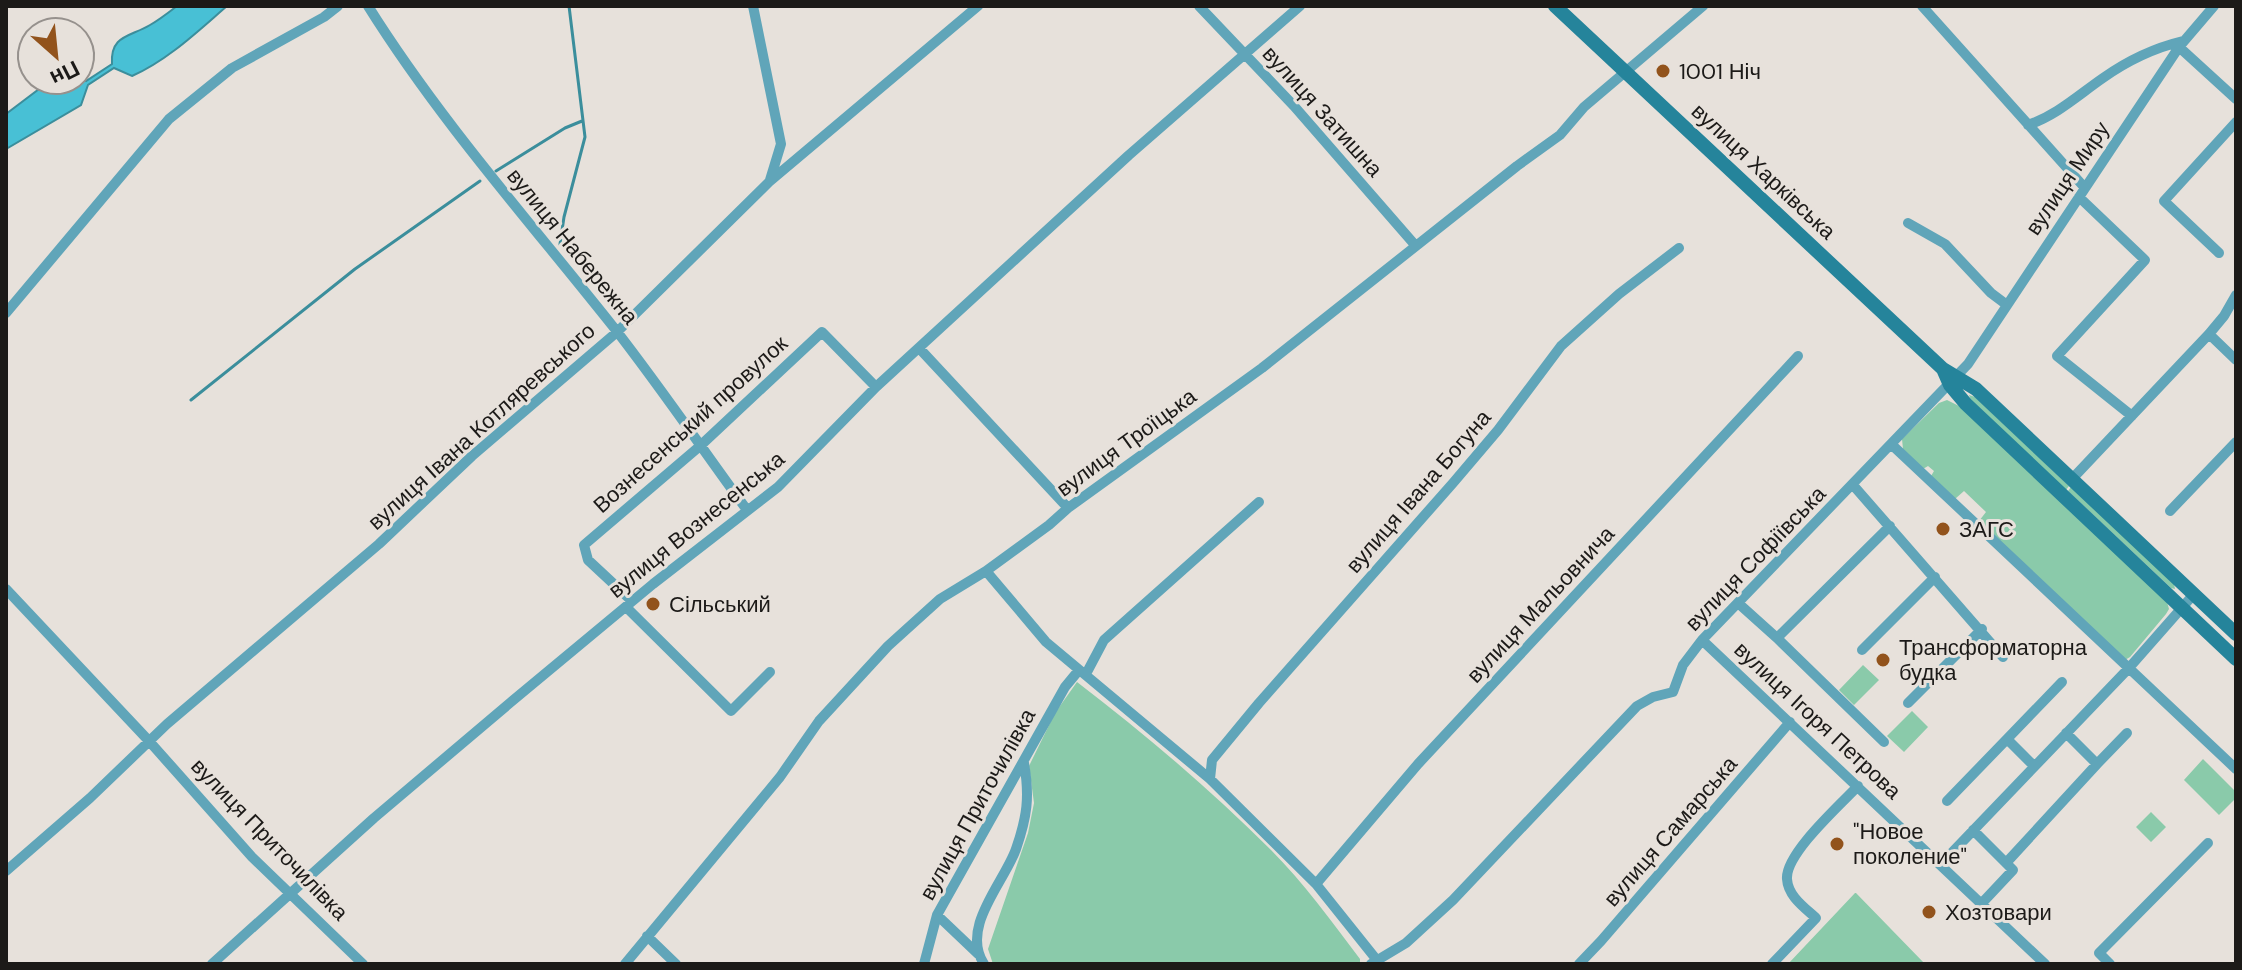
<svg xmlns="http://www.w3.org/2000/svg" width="2242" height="970" font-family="'DM Sans',sans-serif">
	<rect width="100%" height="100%" fill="#e7e1db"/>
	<path fill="#8acaaa" d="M1969 395 1975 397 2069 486 2066 490 1971 400Z
		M1947 400 1959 406 2167 602 2169 609 2166 614 2130 657 2125 660 1979 521 1986 512 1964 491 1955 499 1931 476 1934 471 1928 466 1923 469 1903 449 1902 439 1939 403Z
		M2071 487 2174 584 2175 589 2171 588 2068 491Z
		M1863 665 1879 680 1854 705 1839 690Z
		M1077 682C1145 734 1211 790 1271 850 1304 883 1332 922 1360 959V964H993L988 949 1028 833 1034 803 1029 766 1055 713Z
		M1912 711 1928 727 1904 752 1887 736Z
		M2203 759 2236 792V798L2219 815 2184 780Z
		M2151 812 2166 827 2151 842 2136 827Z
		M1855 893H1856L1925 964H1788Z"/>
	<path fill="#48c0d5" stroke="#3b8e9c" stroke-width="2" d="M177 6H227C198 31 168 60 132 76L114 68 88 85 81 105 6 149V114L51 80 80 78 86 81 112 64C110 35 130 37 150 25 159 20 168 13 177 6Z"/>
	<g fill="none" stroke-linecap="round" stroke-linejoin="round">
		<path stroke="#3b8e9c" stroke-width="3" d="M496 171 565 128 582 121
			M560 244 564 217 585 137 569 6
			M191 400 355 269 480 181"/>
		<path stroke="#60a5b9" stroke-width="10" d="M368 6C440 121 531 223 615 329 661 388 703 450 747 510
			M753 6 781 144 770 180
			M1199 6 1294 106 1415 245
			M1922 6 2085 188
			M2179 47 2236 99
			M2028 125C2057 115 2077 96 2103 78 2127 61 2154 48 2183 41
			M2079 197 2145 260 2057 356 2132 416
			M1908 223 1945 244 1991 293 2007 305
			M2219 253 2164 201 2236 122
			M6 313 169 119 232 68 324 17 338 6
			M2209 334 2236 360
			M919 348 1068 508
			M1891 444 2236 769
			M2072 479 2209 334 2224 316 2236 295
			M1853 485 2003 657
			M2170 511 2236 442
			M986 571 1046 642 1210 779 1316 884 1380 964
			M6 589 149 741 252 857 363 964
			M632 601 588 560 584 545 700 446 822 332 876 387
			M1738 603 1777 638
			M626 607 731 711 770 672
			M1702 640 2045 964
			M1862 650 1935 577
			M1086 674 1104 640 1259 502
			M1908 703 1982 629
			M1884 742 1777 638 1890 526
			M2097 764 2127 733
			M2034 766 2007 739 2062 682
			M1210 779 1212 760 1259 703 1453 483 1498 430 1561 346 1619 294 1679 248
			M1947 801 2007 739
			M1973 830 2013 870 1982 903
			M2006 863 2097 764 2066 733
			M1941 864 2128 669 2194 594
			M6 871 90 798 167 724 379 544 472 456 617 332 769 182 978 6
			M1316 884 1418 764 1798 356
			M937 915 978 954
			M647 936 676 964
			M212 964 374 818 511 702 653 584 778 487 876 387 1129 155 1300 6
			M625 964 780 777 819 721 888 646 940 599 986 571 1049 525 1068 508 1262 368 1517 166 1560 135 1584 107 1703 6
			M924 964 937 915 1065 687 1079 670
			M984 964C960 927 1004 883 1016 849 1027 817 1030 797 1024 763
			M1371 964 1406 943 1453 900 1637 706 1653 697 1673 692 1683 665 1702 640 1968 364 2179 47 2214 6
			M1579 964 1601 941 1790 722
			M1772 964 1816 918C1804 907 1788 896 1787 879 1785 854 1840 805 1858 786
			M2110 964 2099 953 2208 843"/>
		<path stroke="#25849b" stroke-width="14" d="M1555 6 1943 369 1976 389 2236 634
			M1943 369 1950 385 1966 404 2236 659"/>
	</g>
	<g fill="#92531c" stroke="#e7e1db" stroke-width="3">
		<circle cx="1663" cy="71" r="8"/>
		<circle cx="1943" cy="529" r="8"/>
		<circle cx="653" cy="604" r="8"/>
		<circle cx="1883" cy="660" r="8"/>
		<circle cx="1837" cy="844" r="8"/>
		<circle cx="1929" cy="912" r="8"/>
	</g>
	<g text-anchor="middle" stroke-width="6" stroke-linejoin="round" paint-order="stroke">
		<g font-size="22" fill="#1c1a18" stroke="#e7e1db" text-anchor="start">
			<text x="1679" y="79">1001 Ніч</text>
			<text x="1959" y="537">ЗАГС</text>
			<text x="669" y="612">Сільський</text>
			<text x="1899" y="655">Трансформаторна<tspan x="1899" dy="25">будка</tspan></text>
			<text x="1853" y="839">"Новое<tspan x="1853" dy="25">поколение"</tspan></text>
			<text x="1945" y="920">Хозтовари</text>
		</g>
		<g font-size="22" fill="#1c1a18" stroke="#e7e1db">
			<text transform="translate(1323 111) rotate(48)" y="8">вулиця Затишна</text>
			<text transform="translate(1764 171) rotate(43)" y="8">вулиця Харківська</text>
			<text transform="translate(2067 178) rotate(-56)" y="8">вулиця Миру</text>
			<text transform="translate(573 246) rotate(51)" y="8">вулиця Набережна</text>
			<text transform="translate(690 424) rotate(-42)" y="8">Вознесенський провулок</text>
			<text transform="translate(481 426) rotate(-42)" y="8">вулиця Івана Котляревського</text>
			<text transform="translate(1126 442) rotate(-36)" y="8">вулиця Троїцька</text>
			<text transform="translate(1418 491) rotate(-49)" y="8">вулиця Івана Богуна</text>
			<text transform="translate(696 524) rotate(-39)" y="8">вулиця Вознесенська</text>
			<text transform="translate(1755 558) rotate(-46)" y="8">вулиця Софіївська</text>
			<text transform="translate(1540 604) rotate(-47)" y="8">вулиця Мальовнича</text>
			<text transform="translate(1818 720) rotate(43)" y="8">вулиця Ігоря Петрова</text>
			<text transform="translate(977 804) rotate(-61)" y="8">вулиця Приточилівка</text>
			<text transform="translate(1670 831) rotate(-49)" y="8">вулиця Самарська</text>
			<text transform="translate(270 839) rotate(46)" y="8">вулиця Приточилівка</text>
		</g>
	</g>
	<rect width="2242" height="970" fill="none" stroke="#1c1a18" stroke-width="16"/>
	<g transform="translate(56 56) rotate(153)"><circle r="38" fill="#e7e1db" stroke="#96918d" stroke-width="2"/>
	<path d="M0-6L14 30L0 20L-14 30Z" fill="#92531c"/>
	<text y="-12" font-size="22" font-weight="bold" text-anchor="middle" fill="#1c1a18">Пн</text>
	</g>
</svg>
